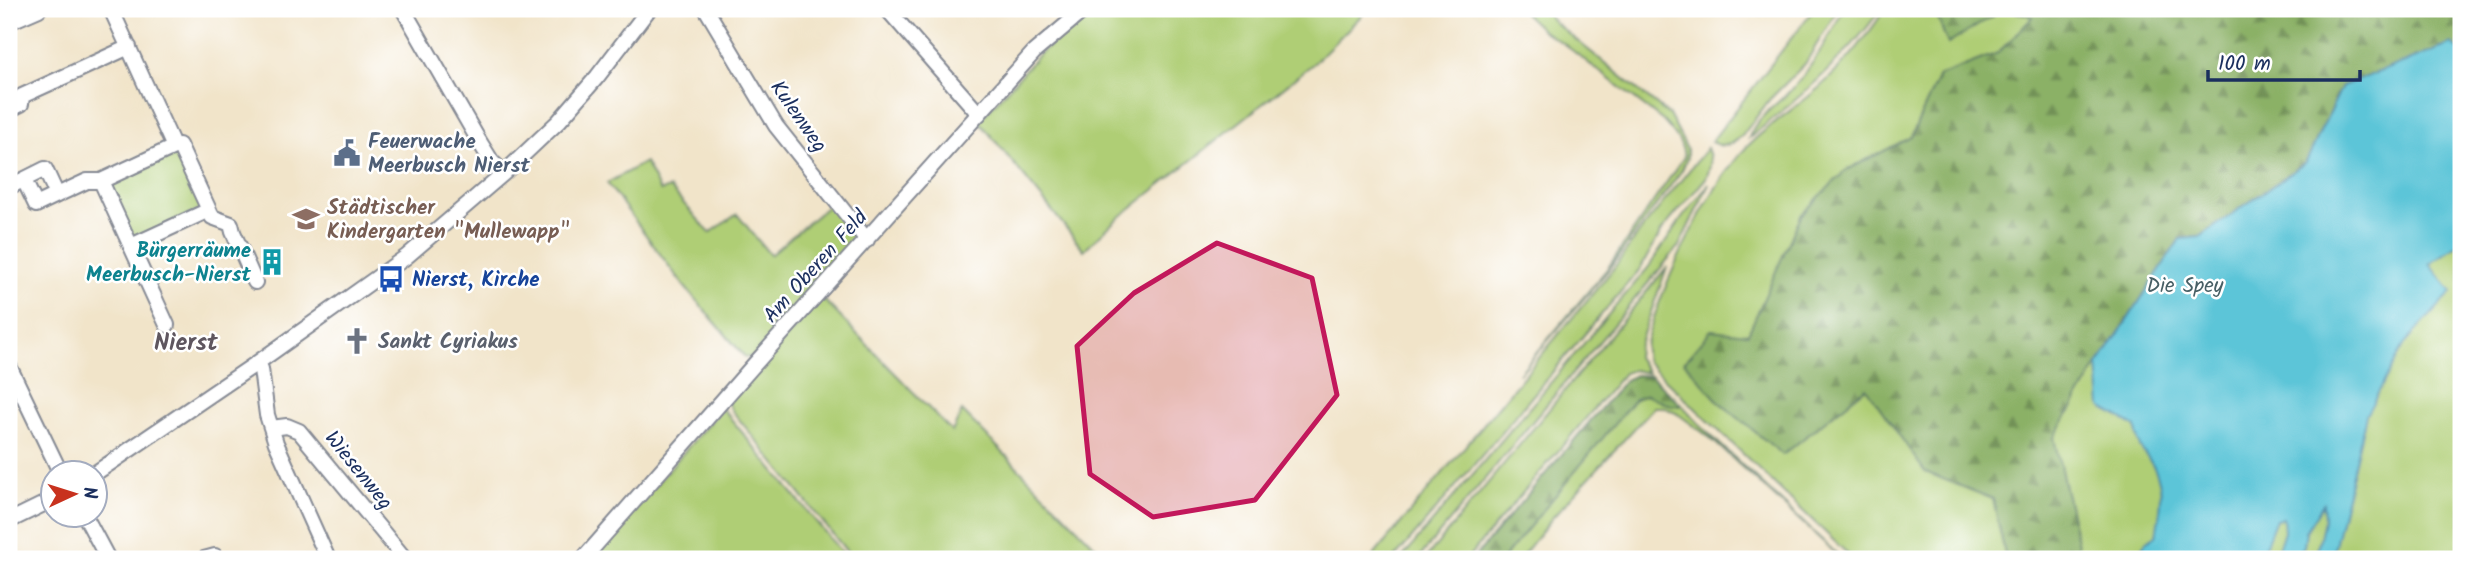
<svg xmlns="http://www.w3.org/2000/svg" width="2470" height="568" font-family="Kalam,sans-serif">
	<defs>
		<pattern id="forest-firs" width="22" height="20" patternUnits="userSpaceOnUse" patternTransform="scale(1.75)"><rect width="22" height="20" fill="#8bb166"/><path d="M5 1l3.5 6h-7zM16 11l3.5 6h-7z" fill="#719057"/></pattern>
	</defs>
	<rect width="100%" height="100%" fill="#fff"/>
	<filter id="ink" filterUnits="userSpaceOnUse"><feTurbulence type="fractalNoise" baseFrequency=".0143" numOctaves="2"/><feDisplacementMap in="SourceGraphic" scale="14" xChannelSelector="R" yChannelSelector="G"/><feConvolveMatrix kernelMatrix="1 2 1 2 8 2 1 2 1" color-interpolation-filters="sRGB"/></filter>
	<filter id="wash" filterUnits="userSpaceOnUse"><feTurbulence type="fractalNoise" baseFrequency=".00686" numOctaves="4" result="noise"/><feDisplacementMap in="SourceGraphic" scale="28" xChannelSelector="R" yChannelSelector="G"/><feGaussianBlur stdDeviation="1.57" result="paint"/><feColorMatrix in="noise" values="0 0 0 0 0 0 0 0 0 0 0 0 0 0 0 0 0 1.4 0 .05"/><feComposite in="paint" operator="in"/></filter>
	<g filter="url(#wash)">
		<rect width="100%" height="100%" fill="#f1e4c9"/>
		<path fill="#afce75" stroke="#657e6a" stroke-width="2" d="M1092 9H1368L1314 63 1115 221 1084 250 979 121 1037 56Z
			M1520 9H1543L1554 22 1669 115 1687 149V158L1682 170 1609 269 1519 374 1607 269 1684 157C1683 143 1672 131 1663 121L1564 44 1543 31Z
			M1814 9H1838L1805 64 1770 99 1742 136 1731 144 1721 146 1711 142Z
			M1844 9H1881C1844 61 1798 99 1749 138 1755 118 1780 102 1795 86 1816 61 1829 36 1844 9Z
			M1885 9H1934L1948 43 2004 9 2034 17 1998 53 1939 76 1912 137 1845 171 1766 297 1748 334 1707 388 2461 9V559H1853L1648 363 1645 358V346C1661 288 1710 179 1754 140 1771 124 1790 111 1808 97 1839 72 1864 42 1885 9Z
			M1707 148C1712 159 1711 167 1706 178L1663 229 1640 269 1394 559H1371L1614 268 1639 233Z
			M179 152 204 208 133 241 108 185Z
			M645 162 660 191 670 188 710 233 737 214 770 255 831 203 856 235 855 243 752 358 745 357 684 286 607 183Z
			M1709 184 1679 246 1418 559H1401L1648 268 1682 218Z
			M1667 267 1638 348 1637 357 1648 373 1633 370 1624 373 1467 559H1425Z
			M822 298 952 432 962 411 1108 559H853L733 412 727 402Z
			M1646 395 1679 406 1682 405 1705 430 1842 559 1709 437 1678 414 1664 407H1654L1553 517 1520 559H1503L1626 408 1635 399Z
			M722 408 847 559H591Z"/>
		<path fill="url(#forest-firs)" stroke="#537062" stroke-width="2" d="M1934 9H2004L1948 44Z
			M2009 9H2461V51L2452 45 2342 86 2306 162 2200 237 2180 239 2098 365 2054 438 2078 545 2076 559H2006L1993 499 1925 472 1866 388 1783 455 1719 402 1684 362 1711 330 1748 334 1801 215 1845 171 1911 137 1939 76 1998 53 2033 17Z
			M1635 375 1651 376 1682 405 1672 406 1646 395 1635 399 1503 559H1473L1625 380Z"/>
		<path fill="#5cc5d8" stroke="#3c7a9b" stroke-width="2" d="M2452 44 2461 51V242L2430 264 2452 292 2406 342 2366 415 2333 555 2330 559H2315L2324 520 2323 504 2306 531 2304 546 2294 559H2274L2284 532 2283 518 2276 519 2260 559H2140C2139 547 2146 541 2156 535 2160 513 2166 487 2153 466 2142 448 2138 451 2136 427L2101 407 2098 365 2180 239 2200 237 2306 162 2342 86Z"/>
	</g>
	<g filter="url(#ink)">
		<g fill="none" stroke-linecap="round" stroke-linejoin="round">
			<defs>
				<path id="minor" d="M403 9 479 141 492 162 504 173
					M706 9 776 126 867 240
					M887 9 979 114
					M9 22 39 9
					M9 110 21 104 22 96 129 47
					M24 180 36 205 57 195
					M101 181 167 325
					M9 187 45 169 57 195 87 181H101L174 147 111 9
					M209 210 212 217 231 224 233 232 255 282
					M131 246 209 210 179 145 174 147
					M257 363 261 369 267 415 276 443 328 559
					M9 366 61 474
					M271 428 287 426 299 431 405 559
					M94 474 257 363 406 257 504 173 559 121 597 77 649 9
					M85 516 108 559
					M9 521 52 500
					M204 559 215 556
					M583 559 752 367 1034 52 1085 9"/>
			</defs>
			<use href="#minor" stroke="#868a94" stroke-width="18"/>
			<use href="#minor" stroke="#fff" stroke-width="14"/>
		</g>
	</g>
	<path fill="#c2185b" fill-opacity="0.2" stroke="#c2185b" stroke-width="5" stroke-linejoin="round" d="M1217 243 1312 278 1337 395 1255 500 1153 517 1090 474 1077 346 1134 293Z"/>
	<defs>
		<symbol id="civic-bare" viewBox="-9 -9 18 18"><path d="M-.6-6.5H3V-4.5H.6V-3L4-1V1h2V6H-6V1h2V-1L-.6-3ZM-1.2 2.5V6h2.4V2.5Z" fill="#5c6f8a" stroke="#fff" stroke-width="2.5" paint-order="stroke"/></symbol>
		<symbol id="school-bare" viewBox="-9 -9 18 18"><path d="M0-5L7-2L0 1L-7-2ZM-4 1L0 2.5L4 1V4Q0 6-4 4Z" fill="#8d6e63" stroke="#fff" stroke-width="2.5" paint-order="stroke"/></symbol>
		<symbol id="building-bare" viewBox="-9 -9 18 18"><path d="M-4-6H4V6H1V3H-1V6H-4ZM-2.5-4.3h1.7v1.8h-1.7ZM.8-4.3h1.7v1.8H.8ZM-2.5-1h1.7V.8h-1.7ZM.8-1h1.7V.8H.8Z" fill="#0f9aa8" stroke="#fff" stroke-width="2.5" paint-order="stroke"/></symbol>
		<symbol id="bus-bare" viewBox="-9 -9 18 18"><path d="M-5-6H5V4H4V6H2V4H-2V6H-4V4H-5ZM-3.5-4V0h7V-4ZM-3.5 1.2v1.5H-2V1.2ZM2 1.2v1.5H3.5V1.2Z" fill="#1a4fb4" stroke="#fff" stroke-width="2.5" paint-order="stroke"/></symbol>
		<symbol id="church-bare" viewBox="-9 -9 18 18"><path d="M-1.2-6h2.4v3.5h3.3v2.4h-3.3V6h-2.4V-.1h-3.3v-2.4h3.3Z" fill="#6b7280" stroke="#fff" stroke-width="2.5" paint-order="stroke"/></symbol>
	</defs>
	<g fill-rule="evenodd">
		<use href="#civic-bare" x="328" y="134" width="38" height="38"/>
		<use href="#school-bare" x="287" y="200" width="38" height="38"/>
		<use href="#building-bare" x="253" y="243" width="38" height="38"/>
		<use href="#bus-bare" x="372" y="260" width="38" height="38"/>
		<use href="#church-bare" x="338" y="322" width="38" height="38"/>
	</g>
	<g text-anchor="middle" stroke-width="5" stroke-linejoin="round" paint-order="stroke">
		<g font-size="21" fill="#1b2f5e" stroke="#fff">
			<text transform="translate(799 116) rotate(55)" y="7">Kulenweg</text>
			<text transform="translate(815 266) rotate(-48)" y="7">Am Oberen Feld</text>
			<text transform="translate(359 470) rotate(51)" y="7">Wiesenweg</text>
		</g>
		<g font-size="21" font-weight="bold" fill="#4e5e75" stroke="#fff" text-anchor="start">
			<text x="368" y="148">Feuerwache<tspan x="368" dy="24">Meerbusch Nierst</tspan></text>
		</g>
		<g font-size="21" font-weight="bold" fill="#785e54" stroke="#fff" text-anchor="start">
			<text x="327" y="214">Städtischer<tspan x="327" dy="24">Kindergarten "Mullewapp"</tspan></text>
		</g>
		<g font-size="21" font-weight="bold" fill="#0d838f" stroke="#fff" text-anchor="end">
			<text x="251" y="257">Bürgerräume<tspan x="251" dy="24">Meerbusch-Nierst</tspan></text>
		</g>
		<g font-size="21" font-weight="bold" fill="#164399" stroke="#fff" text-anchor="start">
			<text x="412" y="286">Nierst, Kirche</text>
		</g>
		<g font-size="21" fill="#475f65" stroke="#fff">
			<text x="2185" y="292">Die Spey</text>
		</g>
		<g font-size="21" font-weight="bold" fill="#5b616d" stroke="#fff" text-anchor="start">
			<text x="378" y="348">Sankt Cyriakus</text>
		</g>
		<g font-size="24" font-weight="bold" fill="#5e565f" stroke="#fff">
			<text x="186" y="350">Nierst</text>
		</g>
	</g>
	<rect width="2470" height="568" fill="none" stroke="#fff" stroke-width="35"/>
	<g transform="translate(74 494) rotate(86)"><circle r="33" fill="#ffffff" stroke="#a4acbf" stroke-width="2"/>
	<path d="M0-5L12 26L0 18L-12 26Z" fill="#c8321e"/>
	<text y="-10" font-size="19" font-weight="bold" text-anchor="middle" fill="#1b2f5e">N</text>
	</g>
	<path d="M2208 70v10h152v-10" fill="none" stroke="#1b2f5e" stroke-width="3.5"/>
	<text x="2218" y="70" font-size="21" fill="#1b2f5e" stroke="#ffffff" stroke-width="5" paint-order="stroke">100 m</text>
</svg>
